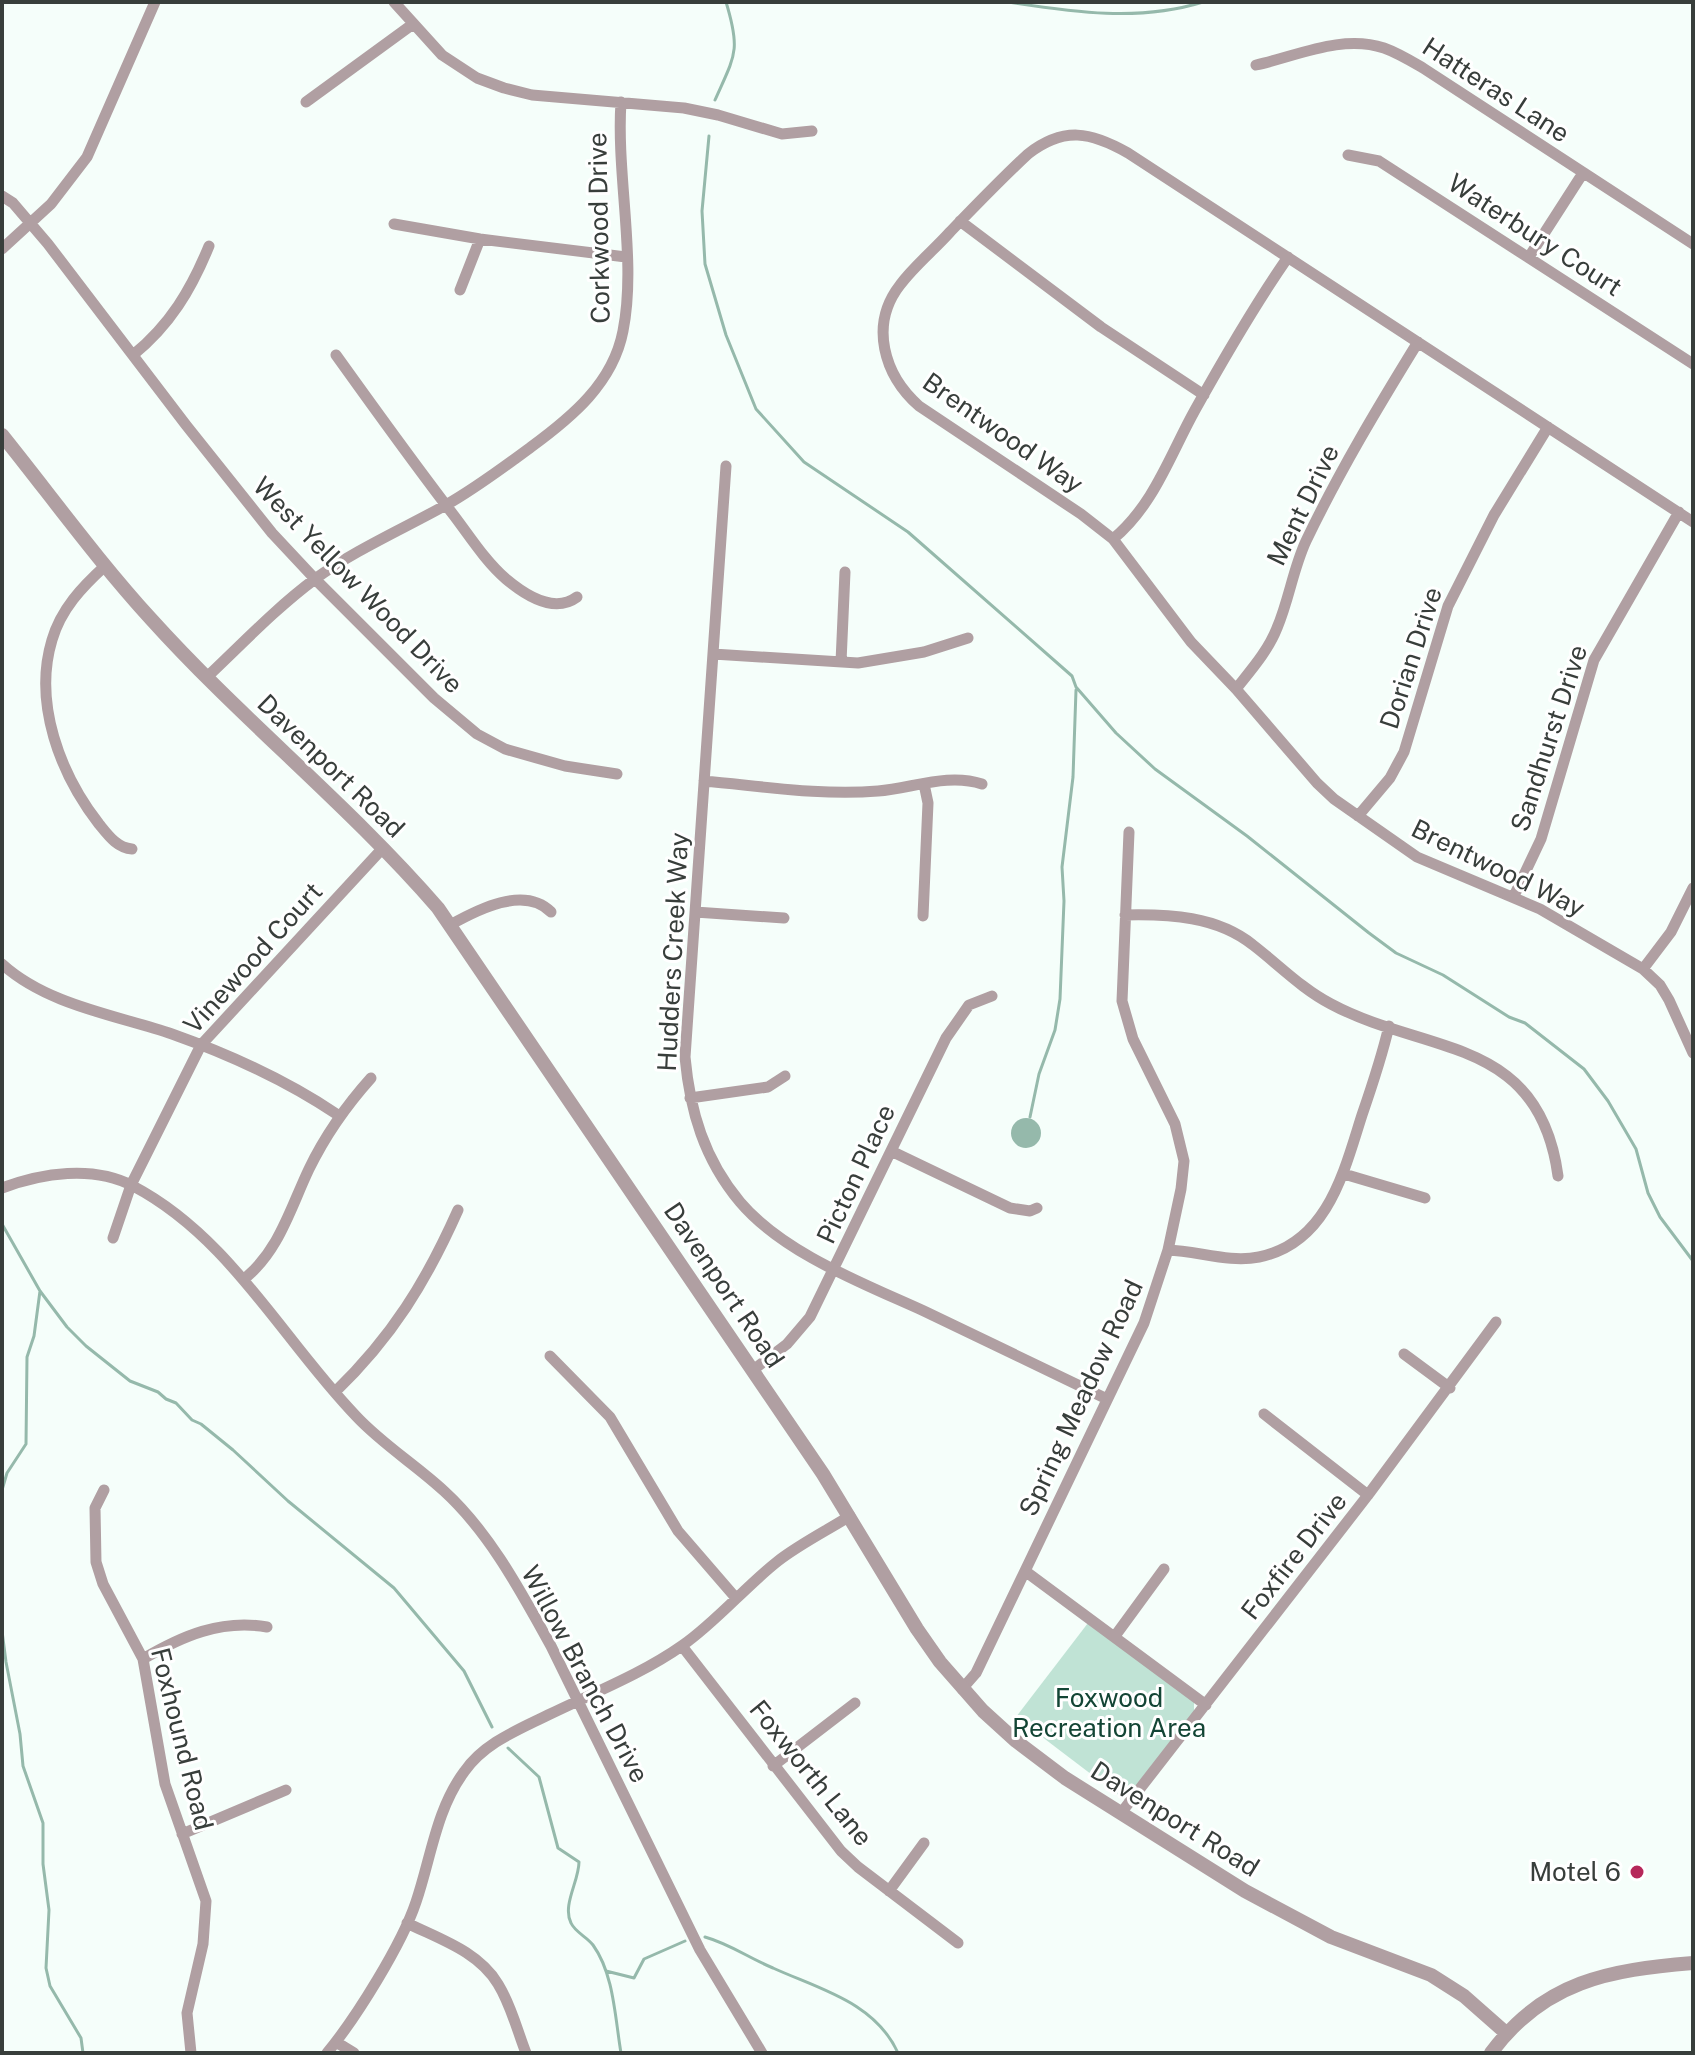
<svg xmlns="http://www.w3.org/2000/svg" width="1695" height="2055" font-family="'Public Sans',sans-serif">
	<rect width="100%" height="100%" fill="#f5fefa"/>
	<path fill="#c0e3d5" d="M1088 1623 1194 1702V1712L1125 1800 1016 1717Z"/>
	<path fill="#95b9ab" d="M1011 1133a15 15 0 1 1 30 0a15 15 0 1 1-30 0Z"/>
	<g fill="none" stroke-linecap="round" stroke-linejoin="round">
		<path stroke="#95b9ab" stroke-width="3" d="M1008 2C1073 12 1139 22 1203 2
			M715 100C735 55 741 51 726 2
			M709 136 702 211 705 264 726 335 756 409 804 462 908 532 1072 676 1076 687 1116 733 1155 769 1247 836 1369 933 1396 953 1443 975 1509 1017 1525 1023 1584 1069 1608 1101 1636 1149 1648 1193 1660 1217 1693 1261
			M1030 1117 1039 1074 1055 1030 1060 999 1064 901 1062 867 1073 777 1076 690
			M2 1224 40 1291 67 1327 86 1346 130 1381 158 1392 166 1399 176 1403 192 1420 201 1424 233 1450 288 1501 394 1588 464 1671 492 1727
			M2 1490 7 1473 26 1444 27 1357 34 1336 40 1291
			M2 1631 6 1662 20 1734 23 1766 43 1823V1864L49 1910 46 1968 50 1986 81 2038 83 2053
			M508 1748 539 1777 558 1848 579 1862C579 1881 562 1905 571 1923 575 1932 587 1937 593 1945 614 1974 615 2018 621 2053
			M705 1937C730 1944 749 1958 773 1968 819 1989 875 2002 898 2053
			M606 1971 634 1978 644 1959 685 1941"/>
		<path stroke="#b09fa2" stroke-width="11" d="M394 2 442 55 477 78 504 88 532 95 684 108 718 115 782 134 812 131
			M1256 65C1297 56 1342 34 1384 48 1398 53 1411 61 1423 68L1693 244
			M306 102 413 24
			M1348 155 1379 161 1693 364
			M2 196 13 203 48 244 186 425 272 533 315 579 434 698 477 734 505 749 565 766 617 774
			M960 221 1101 327 1204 395
			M394 224 480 239 626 257
			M2 249 51 204 87 157 155 2
			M1529 257 1583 173
			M460 290 480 239
			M133 355C170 325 191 290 209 246
			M336 355C374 408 412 461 452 513 469 535 485 561 506 579 525 595 554 614 577 597
			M726 466 685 1057C690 1111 704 1159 740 1202 784 1254 865 1284 926 1312 987 1341 1047 1370 1107 1399
			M1693 522 1128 153C1091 132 1064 126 1028 154 1001 179 976 205 950 232 934 250 914 266 900 285 869 325 884 375 919 406L1081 514 1113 539 1191 642 1236 689 1317 783 1334 799 1417 857 1540 909 1643 969 1660 985 1669 1000 1693 1053
			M1113 539C1154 505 1170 455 1195 410 1224 358 1254 306 1288 257
			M105 566C82 587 61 609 52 640 33 703 60 774 99 824 108 835 117 848 132 849
			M713 654 858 663 924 652 968 638
			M841 662 845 572
			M207 677C242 644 276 608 315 579 355 550 403 529 446 505 476 488 504 467 531 447 572 417 613 383 623 331 637 261 616 175 621 102
			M1236 689C1251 670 1268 651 1277 628 1289 600 1293 569 1306 541 1339 472 1378 407 1418 342
			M704 781C761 786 821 796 878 791 913 788 948 773 982 784
			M1358 816 1390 778 1404 752 1448 606 1494 515 1548 427
			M1514 896 1541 839 1594 660 1679 512
			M695 912 784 918
			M1125 915C1169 914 1217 916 1253 945 1279 965 1302 989 1331 1004 1426 1055 1539 1035 1558 1176
			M923 916 928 803 924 784
			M450 925C477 910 524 885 551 912
			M2 964C47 1005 116 1015 172 1034 231 1055 286 1080 338 1115
			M1643 969 1671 932 1693 888
			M690 1098 768 1087 785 1076
			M891 1151 1010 1208 1030 1211 1037 1208
			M1344 1174 1425 1198
			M2 1188C42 1173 93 1165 133 1186 230 1237 282 1339 356 1416 382 1444 416 1465 444 1491 490 1533 521 1592 551 1646L700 1950 762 2053
			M113 1238 131 1185 201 1045 382 849
			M1168 1250C1198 1251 1229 1263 1259 1257 1328 1243 1344 1171 1362 1115 1372 1086 1382 1056 1389 1026
			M244 1279C279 1251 290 1209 309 1169 326 1134 345 1107 371 1078
			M1404 1354 1450 1388
			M550 1356 610 1417 678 1531 735 1597
			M753 1370 787 1344 810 1317 946 1038 969 1005 992 996
			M335 1392C392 1337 426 1282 458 1210
			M1264 1414 1368 1495
			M104 1490 95 1508 96 1562 103 1584 143 1659 165 1784 206 1901 203 1944 187 2013 191 2053
			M1025 1571 1206 1705
			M1115 1636 1164 1569
			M682 1646 841 1851 858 1867 958 1943
			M143 1659C182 1636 221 1619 267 1627
			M962 1689 976 1673 1144 1323 1168 1250 1181 1189 1184 1161 1175 1124 1133 1039 1122 1001 1129 832
			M773 1766 855 1703
			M1121 1813 1368 1495 1496 1322
			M182 1834 286 1790
			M889 1891 924 1843
			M407 1923C439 1939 478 1951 498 1984 511 2005 517 2030 526 2053
			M336 2042 354 2053
			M327 2053C356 2018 402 1944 416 1902 431 1858 436 1810 464 1772 484 1743 518 1730 548 1715 593 1693 642 1674 683 1645 717 1621 745 1587 778 1561 800 1544 826 1531 850 1516"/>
		<path stroke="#b09fa2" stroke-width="14" d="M2 435C51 496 98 561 151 619 242 720 349 805 438 908L823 1474 917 1629 940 1662 983 1711 1016 1741 1065 1778 1245 1891 1331 1937 1431 1975 1464 1996 1506 2033
			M1491 2053C1544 1981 1609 1970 1693 1963"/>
	</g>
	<circle fill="#b6285a" stroke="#fff" stroke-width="3" cx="1637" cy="1872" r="8"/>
	<g text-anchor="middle" stroke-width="6" stroke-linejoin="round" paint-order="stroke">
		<g font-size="26" fill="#383e3b" stroke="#fff">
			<text transform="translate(1496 90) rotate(33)" y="9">Hatteras Lane</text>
			<text transform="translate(599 228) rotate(-91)" y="9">Corkwood Drive</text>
			<text transform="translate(1535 235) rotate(33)" y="9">Waterbury Court</text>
			<text transform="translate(1003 433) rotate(35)" y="9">Brentwood Way</text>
			<text transform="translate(1303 505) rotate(-64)" y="9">Ment Drive</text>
			<text transform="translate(358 585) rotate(46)" y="9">West Yellow Wood Drive</text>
			<text transform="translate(1411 658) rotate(-72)" y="9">Dorian Drive</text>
			<text transform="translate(1549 738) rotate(-72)" y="9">Sandhurst Drive</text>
			<text transform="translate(331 766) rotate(44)" y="9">Davenport Road</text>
			<text transform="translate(1498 868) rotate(26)" y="9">Brentwood Way</text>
			<text transform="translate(673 952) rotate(-87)" y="9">Hudders Creek Way</text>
			<text transform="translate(253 958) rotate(-48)" y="9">Vinewood Court</text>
			<text transform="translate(856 1174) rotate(-65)" y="9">Picton Place</text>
			<text transform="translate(724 1285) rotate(56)" y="9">Davenport Road</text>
			<text transform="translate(1081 1398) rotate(-65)" y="9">Spring Meadow Road</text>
			<text transform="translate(1294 1556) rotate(-52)" y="9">Foxfire Drive</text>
			<text transform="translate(585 1674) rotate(62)" y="9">Willow Branch Drive</text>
			<text transform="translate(182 1739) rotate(76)" y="9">Foxhound Road</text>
			<text transform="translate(811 1773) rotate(51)" y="9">Foxworth Lane</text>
			<text transform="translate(1175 1819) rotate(32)" y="9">Davenport Road</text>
		</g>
		<g font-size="26" fill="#134535" stroke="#fff">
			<text x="1109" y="1707">Foxwood<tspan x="1109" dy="30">Recreation Area</tspan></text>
		</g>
		<g font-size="26" fill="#383e3b" stroke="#fff" text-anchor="end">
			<text x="1621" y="1881">Motel 6</text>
		</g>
	</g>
	<rect width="1695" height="2055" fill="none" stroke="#383e3b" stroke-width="8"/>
</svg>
